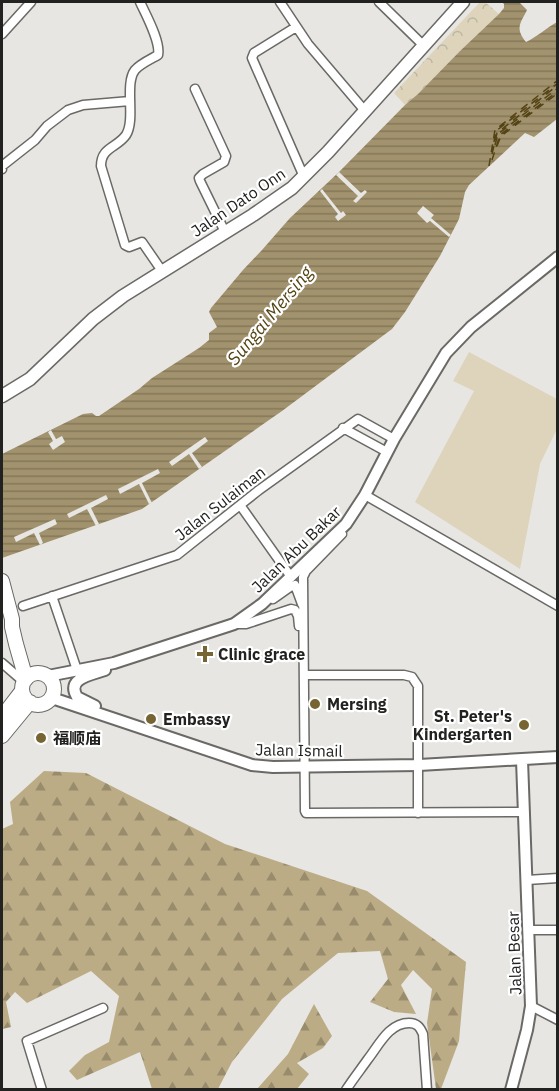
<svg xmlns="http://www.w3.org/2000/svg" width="559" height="1091" font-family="'IBM Plex Sans','Noto Sans SC',sans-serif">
	<defs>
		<pattern id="forest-firs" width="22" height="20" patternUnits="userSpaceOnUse" patternTransform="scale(1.5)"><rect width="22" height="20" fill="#bcac86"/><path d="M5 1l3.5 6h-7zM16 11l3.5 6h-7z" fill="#988c6d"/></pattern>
		<pattern id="park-crowns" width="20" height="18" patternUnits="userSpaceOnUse" patternTransform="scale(1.5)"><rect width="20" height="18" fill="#ded4bc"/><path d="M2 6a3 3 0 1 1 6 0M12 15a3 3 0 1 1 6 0" fill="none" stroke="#beb6a1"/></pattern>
		<pattern id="water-rules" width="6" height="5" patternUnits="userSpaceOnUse" patternTransform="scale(1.5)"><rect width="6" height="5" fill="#a2936e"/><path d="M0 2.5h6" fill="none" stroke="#84785a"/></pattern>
	</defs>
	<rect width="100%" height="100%" fill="#e7e6e2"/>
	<path fill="url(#forest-firs)" d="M44 771 86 773 225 844 367 891 466 962 459 1041 441 1089H436L427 1023 432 989 413 970 401 985 416 1014 394 1012 370 1002 388 979 380 951 338 953 282 999 232 1062 218 1089H152L140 1052 77 1080 69 1071 85 1055 109 1042 119 996 91 971 27 1003 15 992 6 1002 11 1027 2 1029V829L13 824 10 802Z
		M314 1004 332 1036 323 1048 297 1063 309 1074 297 1089H257L288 1054Z"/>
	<path fill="url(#park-crowns)" d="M480 2H485L499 14 460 51 418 94 405 105 394 93Z"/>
	<path fill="#ded4bc" d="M469 352 557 399V429L540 464 520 569 415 502 474 391 453 381Z"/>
	<path fill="url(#water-rules)" d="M502 2H519L527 10C520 24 515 28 526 42 537 37 546 28 557 22V119L534 137 525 133 469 185 465 192 459 219 440 256 405 312 392 329 282 411 142 509 2 558V454L83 414 92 413 96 416H99L139 389 152 378 199 348 209 340V333L217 327 209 312 211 308 243 270 262 250 290 218 339 172 405 105 418 94 460 51 499 14 504 8V4Z"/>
	<path fill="#e7e6e2" d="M339 172 361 193 365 190 367 192 356 203 353 201 358 196 336 175Z
		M322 189 341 213 343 211 346 215 338 221 335 217 338 214 320 191Z
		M423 206 434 215 431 218 451 235 449 237 430 221 427 223 417 213Z
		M51 430 56 439 62 436 65 442 53 450 49 444 53 441 48 432Z
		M205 437 208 441 192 453 202 467 199 469 189 454 172 466 169 462Z
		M158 469 160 473 142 483 152 503 149 504 139 484 120 494 118 489Z
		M106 495 108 499 91 508 99 524 96 526 87 509 69 518 67 514Z
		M55 519 57 524 39 533 43 543 40 545 34 533 16 542 14 537Z"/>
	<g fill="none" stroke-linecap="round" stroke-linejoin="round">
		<path stroke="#544314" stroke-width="1.5" stroke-dasharray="8 6" stroke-linecap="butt" d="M494 142 496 131 558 83
			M495 145 498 134 558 88
			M497 146 501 136 558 93
			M492 154 497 133 558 85
			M492 160 500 135 558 91
			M489 166 495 130 558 80"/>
		<defs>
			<path id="minor" d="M140 2C146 15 161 42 158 55 151 59 140 64 135 70 124 84 136 119 126 135 117 148 101 147 101 166L125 245 129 247 142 242 162 271
				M280 2 308 44 365 111
				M379 2 423 45
				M296 27 254 53 252 58 304 177
				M2 34 31 2
				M195 89 226 156 224 162 203 174 199 178 200 181 225 232
				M2 169V166L35 140 47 126 68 110 83 105 130 101
				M343 428 387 452
				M365 495 558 606
				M240 505 291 577
				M342 534 306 571 303 577 305 811 306 813 523 812
				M52 596 77 670
				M273 599 290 587 295 585 302 604
				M23 606 177 555 259 490 358 419 394 439
				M234 624H246L291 609 295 610 298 616 299 626
				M2 663 24 682
				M304 675H404L412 677 418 686V813
				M527 880 558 878
				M529 930H558
				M531 1006 558 1020
				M42 1090 27 1041 103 1008
				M346 1090C353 1079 361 1069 368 1059 379 1045 389 1023 409 1023 417 1023 420 1027 423 1034L427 1090"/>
			<path id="tertiary" d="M48 676 114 663 228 626 234 624 262 604 346 524 365 495 394 439 446 353 471 327 558 257
				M52 698 252 765 273 767 419 765 558 757
				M95 706 77 697C66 678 91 675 105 670
				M511 1090 527 1030 531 1006 522 760"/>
			<path id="secondary" d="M2 396 30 379 93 319 123 296 253 215 292 188 328 152 463 2"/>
			<path id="trunk" d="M2 581 12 619V627L16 644 26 679
				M22 689a16 16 0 1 1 32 0a16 16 0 1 1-32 0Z
				M2 717 22 691
				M2 736 30 702"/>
		</defs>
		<use href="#minor" stroke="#6a6966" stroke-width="11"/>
		<use href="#tertiary" stroke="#6a6966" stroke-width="14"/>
		<use href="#secondary" stroke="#6a6966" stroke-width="15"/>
		<use href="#trunk" stroke="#6a6966" stroke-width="16"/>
		<use href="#minor" stroke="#fff" stroke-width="8"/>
		<use href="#tertiary" stroke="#fff" stroke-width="10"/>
		<use href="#secondary" stroke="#fff" stroke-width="12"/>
		<use href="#trunk" stroke="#fff" stroke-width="14"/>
	</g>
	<g fill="#776433" stroke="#fff" stroke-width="2">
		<path d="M202 645h6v6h6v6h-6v6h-6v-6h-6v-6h6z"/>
		<circle cx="315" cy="704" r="6"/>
		<circle cx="151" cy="719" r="6"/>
		<circle cx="524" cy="725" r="6"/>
		<circle cx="41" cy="738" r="6"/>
	</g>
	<g text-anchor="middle" stroke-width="4.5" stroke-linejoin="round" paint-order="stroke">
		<g font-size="16" fill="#222220" stroke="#fff">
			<text transform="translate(238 202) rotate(-34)" y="6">Jalan Dato Onn</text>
			<text transform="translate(220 503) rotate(-38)" y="6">Jalan Sulaiman</text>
			<text transform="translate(296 549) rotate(-44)" y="6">Jalan Abu Bakar</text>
			<text transform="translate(299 750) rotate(1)" y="6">Jalan Ismail</text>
			<text transform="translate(514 953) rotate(-92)" y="6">Jalan Besar</text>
		</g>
		<g font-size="16" font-weight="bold" fill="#222220" stroke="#fff" text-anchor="start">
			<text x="218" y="660">Clinic grace</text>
			<text x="327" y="710">Mersing</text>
			<text x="512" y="722" text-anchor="end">St. Peter's<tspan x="512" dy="18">Kindergarten</tspan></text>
			<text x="163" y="725">Embassy</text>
			<text x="53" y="744">福顺庙</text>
		</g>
		<g font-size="18" font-style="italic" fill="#544314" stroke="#fff">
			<text transform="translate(270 316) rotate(-50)" y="6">Sungai Mersing</text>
		</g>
	</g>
	<rect width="559" height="1091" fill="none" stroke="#222220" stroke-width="6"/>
</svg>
